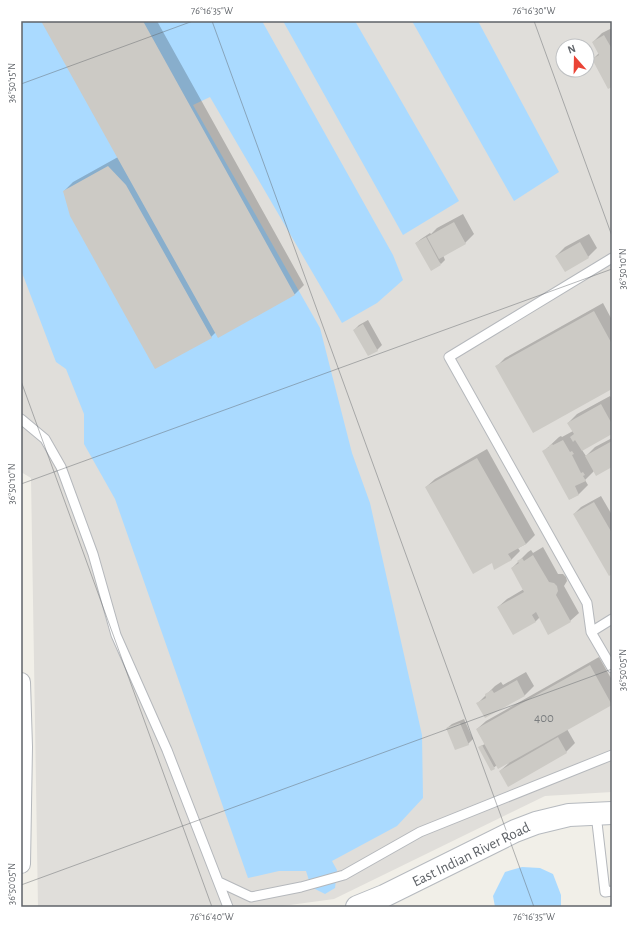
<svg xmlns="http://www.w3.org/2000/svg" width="633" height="928" font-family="'Alegreya Sans',sans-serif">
	<rect width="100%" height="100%" fill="#f1efe8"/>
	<path fill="#e0deda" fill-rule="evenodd" d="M21 21H612V792L545 796 334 899 275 907H38L31 478 21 472ZM563 46H587V70H563Z"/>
	<path fill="#aadaff" d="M21 21H262L393 255 403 280 377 303 342 323 210 97 193 105 320 328 352 453 370 503 422 735 423 798 397 826 332 861 337 870 335 888 325 894 311 887 306 871H279L248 878 115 499 84 444V414L66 369 56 362 21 270Z
		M283 21H355L459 201 403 235Z
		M412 21H478L559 172 514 201Z
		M522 867 540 868 553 874 561 895V907H495L493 896 505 872Z"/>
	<path fill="#0003" d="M42 21H157L304 285 295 294 218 337 216 332 211 337 64 191 73 182 118 157Z
		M612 28V86L593 59 599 53 593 42 602 33Z
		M463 214 474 234 465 243 443 255 445 260 441 264 416 243 421 239 430 233 431 234 437 228Z
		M589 234 597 248 588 257 556 256 565 247Z
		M603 303 612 320V388L496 367 505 358Z
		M368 320 382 345 377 350 354 330 359 325Z
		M610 396 612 399V433L582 450 586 456 595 447 612 438V466L594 471 585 480 588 485 579 494 570 499 544 451 559 437 561 436 562 437 573 431 568 423 577 414Z
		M487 449 535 535 526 544 518 548 520 551 511 560 492 562 426 487 435 479Z
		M601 496 612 515V573L574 514 581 507Z
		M543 547 558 574H563L566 577 567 581 564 586 579 613 570 621 540 617 536 621 513 633 498 607 507 599 524 589 512 568 528 552 531 550 533 553Z
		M599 657 612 680V704L567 729 575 743 566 752 500 771 509 763 497 765 491 770 481 746 485 744 477 729 486 721Z
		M526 672 534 686 525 695 485 717 478 703 495 686 501 682 503 685Z
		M464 719 473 739 468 744 447 728 452 724Z"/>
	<path fill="#cccac5" d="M41 21H143L295 295 218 338Z
		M604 35 612 49V87L608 89 592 59 599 55 592 42Z
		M108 166 126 185 212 338 155 369 70 216 63 191Z
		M454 222 466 244 439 259 427 237Z
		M426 237 441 265 431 271 415 243Z
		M580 242 589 258 565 272 555 256Z
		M594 311 612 344V389L533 433 495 366Z
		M363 324 378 351 368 356 353 330Z
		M601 404 612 424V434L582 451 575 440 573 442 570 437 574 434 567 423Z
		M563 440 570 452 572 451 574 454 572 455 581 473 583 472 585 475 583 476 586 481 575 486 579 495 569 500 542 451 549 447V446L552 444 553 445Z
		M612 441V467L596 476 585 456Z
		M477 458 526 544 508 554 512 560 494 570 492 563 473 574 425 487Z
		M594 502 612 533V574L609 576 573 514Z
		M533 555 549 582 554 583 557 586 558 591 556 595 571 622 548 635 536 612 532 615 536 622 513 635 497 607 524 592 511 568 519 563 517 561 522 558 524 561Z
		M590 665 612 705 498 769 476 729Z
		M517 680 525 696 485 718 476 703 486 698 485 694 492 690 494 693Z
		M460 723 469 745 455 750 446 728Z
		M558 737 567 753 508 787 499 771Z
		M482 745 495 769 491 771 478 747Z"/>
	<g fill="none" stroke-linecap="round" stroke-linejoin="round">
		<defs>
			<path id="lane" d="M612 258 449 357 587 603 591 632 612 668
				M21 419 45 439 61 467 93 554 116 635 167 750 228 907
				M591 632 612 619
				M596 814 605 892 612 891
				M219 882 251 897 301 887 344 875 420 832 612 755"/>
			<path id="street" d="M21 682 23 747 21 864"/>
			<path id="secondary" d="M357 907 384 896 515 831 536 823 569 815 612 813"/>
		</defs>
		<use href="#lane" stroke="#b5b8bc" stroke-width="11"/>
		<use href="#street" stroke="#b5b8bc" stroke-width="20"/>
		<use href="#secondary" stroke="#b6babf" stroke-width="24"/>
		<use href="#lane" stroke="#fff" stroke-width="9"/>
		<use href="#street" stroke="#fff" stroke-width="18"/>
		<use href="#secondary" stroke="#fff" stroke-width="22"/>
	</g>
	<path fill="none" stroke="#5f6368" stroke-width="1" stroke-opacity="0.45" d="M212 21 534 907M534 21 612 236M21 84 193 21M21 381 212 907M21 484 612 269M21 885 612 669"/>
	<g text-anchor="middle" stroke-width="3.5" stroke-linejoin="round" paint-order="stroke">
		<g font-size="13" fill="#7a7d7f">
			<text x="544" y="722">400</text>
		</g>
		<g font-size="15" fill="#5f6368" stroke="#fff">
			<text transform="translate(471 854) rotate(-26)" y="5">East Indian River Road</text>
		</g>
	</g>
	<rect width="633" height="928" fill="none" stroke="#ffffff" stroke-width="44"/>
	<g transform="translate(575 58) rotate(340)"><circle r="19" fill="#ffffff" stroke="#bfc1c3"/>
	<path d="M0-3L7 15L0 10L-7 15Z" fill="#ea4335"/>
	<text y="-6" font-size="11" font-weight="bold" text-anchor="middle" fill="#5f6368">N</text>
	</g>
	<rect x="22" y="22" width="589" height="884" fill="none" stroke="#5f6368" stroke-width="1.5"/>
	<g font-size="10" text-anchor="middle" fill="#5f6368">
		<text x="212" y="14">76°16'35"W</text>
		<text x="534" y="14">76°16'30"W</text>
		<text transform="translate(11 83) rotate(-90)" y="4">36°50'15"N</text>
		<text transform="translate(622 269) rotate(-90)" y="4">36°50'10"N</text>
		<text transform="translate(11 484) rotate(-90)" y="4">36°50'10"N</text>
		<text transform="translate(622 670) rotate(-90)" y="4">36°50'05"N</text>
		<text transform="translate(11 884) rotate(-90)" y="4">36°50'05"N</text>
		<text x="212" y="920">76°16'40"W</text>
		<text x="534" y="920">76°16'35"W</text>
	</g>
</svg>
